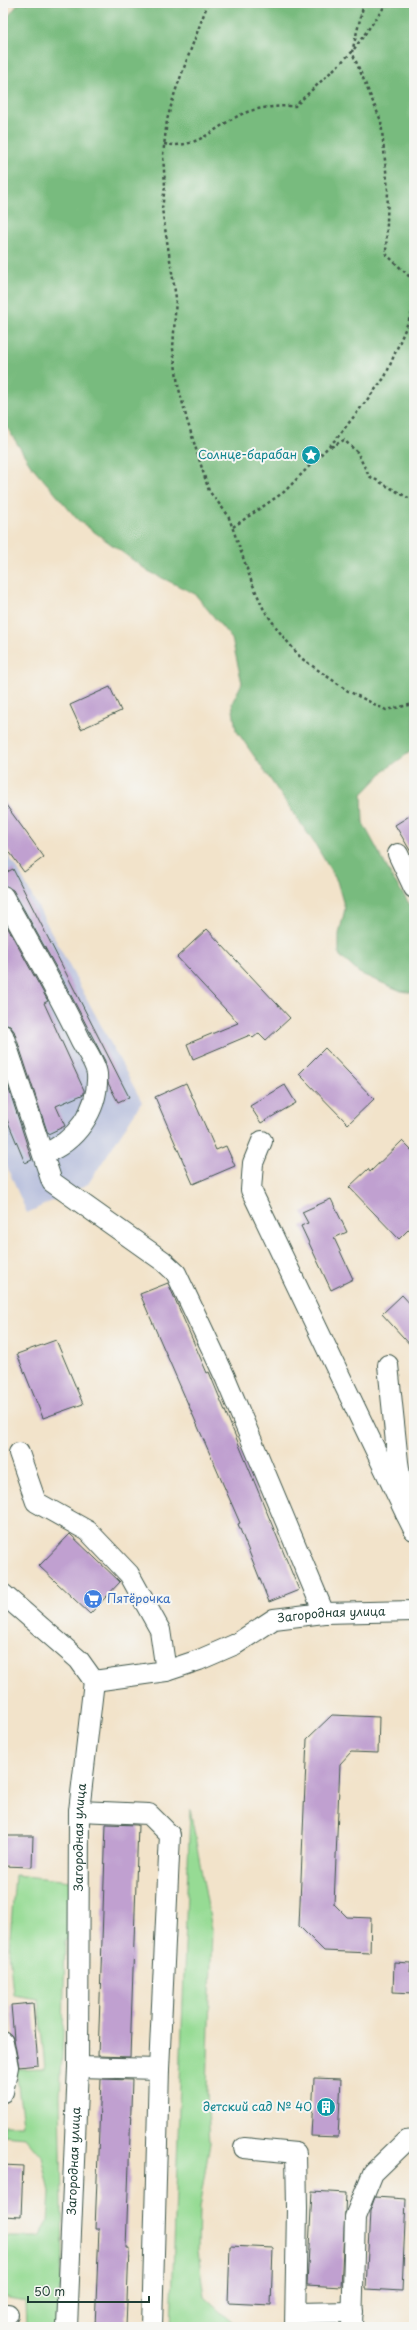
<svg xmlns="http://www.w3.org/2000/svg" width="417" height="2330" font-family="'Playpen Sans',sans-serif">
	<rect width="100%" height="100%" fill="#f6f6f2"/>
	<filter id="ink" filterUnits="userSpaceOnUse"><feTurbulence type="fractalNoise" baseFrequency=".025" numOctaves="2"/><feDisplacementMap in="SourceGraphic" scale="8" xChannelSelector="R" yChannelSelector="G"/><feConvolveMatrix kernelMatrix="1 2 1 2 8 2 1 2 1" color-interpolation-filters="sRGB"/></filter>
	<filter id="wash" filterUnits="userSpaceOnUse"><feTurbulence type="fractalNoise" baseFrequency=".012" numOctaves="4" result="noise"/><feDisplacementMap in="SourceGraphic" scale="16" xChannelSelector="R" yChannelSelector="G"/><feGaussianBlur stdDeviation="0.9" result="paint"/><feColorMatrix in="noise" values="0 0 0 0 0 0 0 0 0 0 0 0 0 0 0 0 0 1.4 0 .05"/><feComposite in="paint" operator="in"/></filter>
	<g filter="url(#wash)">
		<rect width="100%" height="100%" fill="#f2e3ca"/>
		<path fill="#bcc3de" d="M3 850 16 866 142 1102 88 1184 27 1213 3 1158Z"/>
		<path fill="#96db94" stroke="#5a8c64" d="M190 1809 212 1929 207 2092 210 2143 199 2207 198 2251 204 2297 237 2327H171Z
			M15 1875 71 1881 73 1939 65 1940 63 2035 60 2095 63 2255 57 2327H26L25 2301 3 2297V2237H39L48 2222 50 2192 42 2157 25 2137 3 2135V2125H23L16 2069 45 2068 38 1999 13 1995 9 1950Z"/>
		<path fill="#78bb7e" stroke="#4c7c59" d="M19 3H414V749L385 770 362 794 363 823 392 877 414 911V993L401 991 359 973 339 955V934L345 909 337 881 315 844 236 730 232 703 242 683 232 639 195 594 148 571 78 520 30 464 3 421V23Z"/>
		<g id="blocks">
			<path fill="#c0a0d0" d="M110 687 121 711 81 729 70 705Z
				M3 801 44 857 24 872 3 843Z
				M414 813V857L395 825Z
				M13 869 129 1097 118 1102 108 1083 105 1061 63 980 13 890 3 885V874Z
				M3 919 48 1001 44 1003 84 1090V1094L56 1106 65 1126 48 1134 14 1031 10 1026 3 1024Z
				M207 929 290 1018 266 1040 259 1033 253 1038 250 1035 193 1059 187 1044 238 1023 177 957Z
				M325 1048 374 1099 348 1124 299 1074Z
				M3 1071 32 1160 25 1163 3 1110Z
				M186 1083 216 1150 226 1146 235 1166 193 1184 155 1097Z
				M285 1085 296 1103 261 1123 250 1106Z
				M402 1141 414 1153V1224L399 1239 349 1187 368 1169 370 1172Z
				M331 1199 347 1232 334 1238 353 1279 331 1290 301 1226 308 1223 302 1212Z
				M168 1283 207 1373 209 1372 299 1590 269 1602 238 1524 240 1523 140 1294Z
				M402 1295 414 1308V1349L382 1314Z
				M56 1340 83 1404 43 1418 17 1354Z
				M70 1534 120 1582 90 1614 39 1566Z
				M332 1715 379 1717 378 1753 351 1752 340 1764 334 1904 347 1917 371 1918 370 1953 324 1951 299 1926 307 1739Z
				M106 1824 138 1825 130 2057 98 2056Z
				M3 1836H33L32 1867 3 1866Z
				M394 1962 411 1963 410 1972H414V1993L393 1992Z
				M33 2003 38 2065 19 2067 14 2039 11 2005Z
				M314 2078 341 2079 338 2137 311 2136Z
				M101 2079 132 2080 126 2248H129L126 2327H95L99 2229H95Z
				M3 2165 23 2166 21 2217 3 2216Z
				M312 2191 346 2193 341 2287 307 2285Z
				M375 2197 406 2199 402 2291 366 2289 370 2211Z
				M230 2246 273 2248 271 2305 228 2303Z"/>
		</g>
	</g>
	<g filter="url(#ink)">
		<use href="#blocks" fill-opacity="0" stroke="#3f564a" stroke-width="1"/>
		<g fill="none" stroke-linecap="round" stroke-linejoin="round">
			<defs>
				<g id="minor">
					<path d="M398 854 414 888"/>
					<path d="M3 896C30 944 57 991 81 1041 86 1050 96 1064 97 1074 99 1110 76 1142 43 1154"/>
					<path d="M3 1035 52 1182 163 1261 176 1273 225 1377 324 1613"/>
					<path d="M262 1141 253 1163 251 1190 406 1514"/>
					<path d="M388 1365 398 1462 406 1514 414 1530"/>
					<path d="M19 1453 36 1502 88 1531 129 1574 160 1630 166 1671"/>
					<path d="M3 1594 79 1660 94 1681"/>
					<path id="s1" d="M94 1681 166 1671 199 1660 236 1644 274 1619 324 1613 414 1611"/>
					<path d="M79 1811 149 1814 170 1835 159 2069 152 2327"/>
					<path d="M3 2042 8 2067 3 2092"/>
					<path d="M78 2067 159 2069"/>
					<path d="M244 2148 296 2153 297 2208 295 2327"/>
					<path d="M296 2313 353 2312"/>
					<path d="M3 2314H8"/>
					<path id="s2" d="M67 2327 78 2067 79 1811 94 1681"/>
					<path d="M352 2327 355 2217 373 2173 406 2141 414 2140"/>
				</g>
			</defs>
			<use href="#minor" stroke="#3f564a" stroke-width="22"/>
			<path stroke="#3f564a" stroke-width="2.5" stroke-dasharray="3 3" stroke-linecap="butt" d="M208 3 175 92 167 120 163 155 165 186 162 209 176 298 173 349 178 385 187 420 209 491 228 515 252 583 264 610 281 634 301 658 348 691 386 710 414 704
				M364 3 352 52 387 3
				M164 144C198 150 214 127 240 115 256 107 278 106 295 106L352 52 381 121 388 190 386 254 414 281
				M331 447 344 440 357 452 369 476 414 501
				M233 527 284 492 337 438 385 377 414 308"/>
			<use href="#minor" stroke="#fff" stroke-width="20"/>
		</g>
	</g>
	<defs>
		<symbol id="sight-disc" viewBox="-11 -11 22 22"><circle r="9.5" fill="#0f9aa8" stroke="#f6f6f2"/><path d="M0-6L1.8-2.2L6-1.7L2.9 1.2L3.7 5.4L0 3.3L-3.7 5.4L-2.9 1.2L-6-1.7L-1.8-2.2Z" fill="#fff"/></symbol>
		<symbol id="supermarket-disc" viewBox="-11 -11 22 22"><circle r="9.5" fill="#3f7fe0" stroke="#f6f6f2"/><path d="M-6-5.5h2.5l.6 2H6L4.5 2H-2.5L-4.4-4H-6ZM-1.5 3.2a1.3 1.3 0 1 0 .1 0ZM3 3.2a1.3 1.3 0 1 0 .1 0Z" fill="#fff"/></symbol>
		<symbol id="building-disc" viewBox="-11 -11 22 22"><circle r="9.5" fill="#0f9aa8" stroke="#f6f6f2"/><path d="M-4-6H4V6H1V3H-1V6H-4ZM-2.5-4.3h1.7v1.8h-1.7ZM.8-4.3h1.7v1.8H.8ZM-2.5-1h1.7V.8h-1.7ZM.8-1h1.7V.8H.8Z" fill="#fff"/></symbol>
	</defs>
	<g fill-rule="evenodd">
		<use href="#sight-disc" x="300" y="444" width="22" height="22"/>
		<use href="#supermarket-disc" x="82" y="1588" width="22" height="22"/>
		<use href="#building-disc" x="315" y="2096" width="22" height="22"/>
	</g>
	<g text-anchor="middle" stroke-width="4" stroke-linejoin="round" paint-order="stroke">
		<g font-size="12" fill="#0d838f" stroke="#f6f6f2" text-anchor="end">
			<text x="297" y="459">Солнце-барабан</text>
			<text x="312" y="2111">детский сад № 40</text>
		</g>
		<g font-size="12" fill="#366cbe" stroke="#f6f6f2" text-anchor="start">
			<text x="107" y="1603">Пятёрочка</text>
		</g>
		<g font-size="12" fill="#1f3d34" stroke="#f6f6f2">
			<text dy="4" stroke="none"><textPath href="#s1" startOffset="251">Загородная улица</textPath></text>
			<text dy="4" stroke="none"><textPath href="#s2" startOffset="490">Загородная улица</textPath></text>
			<text dy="4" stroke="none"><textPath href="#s2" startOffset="166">Загородная улица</textPath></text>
		</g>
	</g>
	<rect width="417" height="2330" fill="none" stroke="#f6f6f2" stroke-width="16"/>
	<path d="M28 2296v6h121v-6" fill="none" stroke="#1f3d34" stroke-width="2"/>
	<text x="34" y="2296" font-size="12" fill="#1f3d34" stroke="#f6f6f2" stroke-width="3" paint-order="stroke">50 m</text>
</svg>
